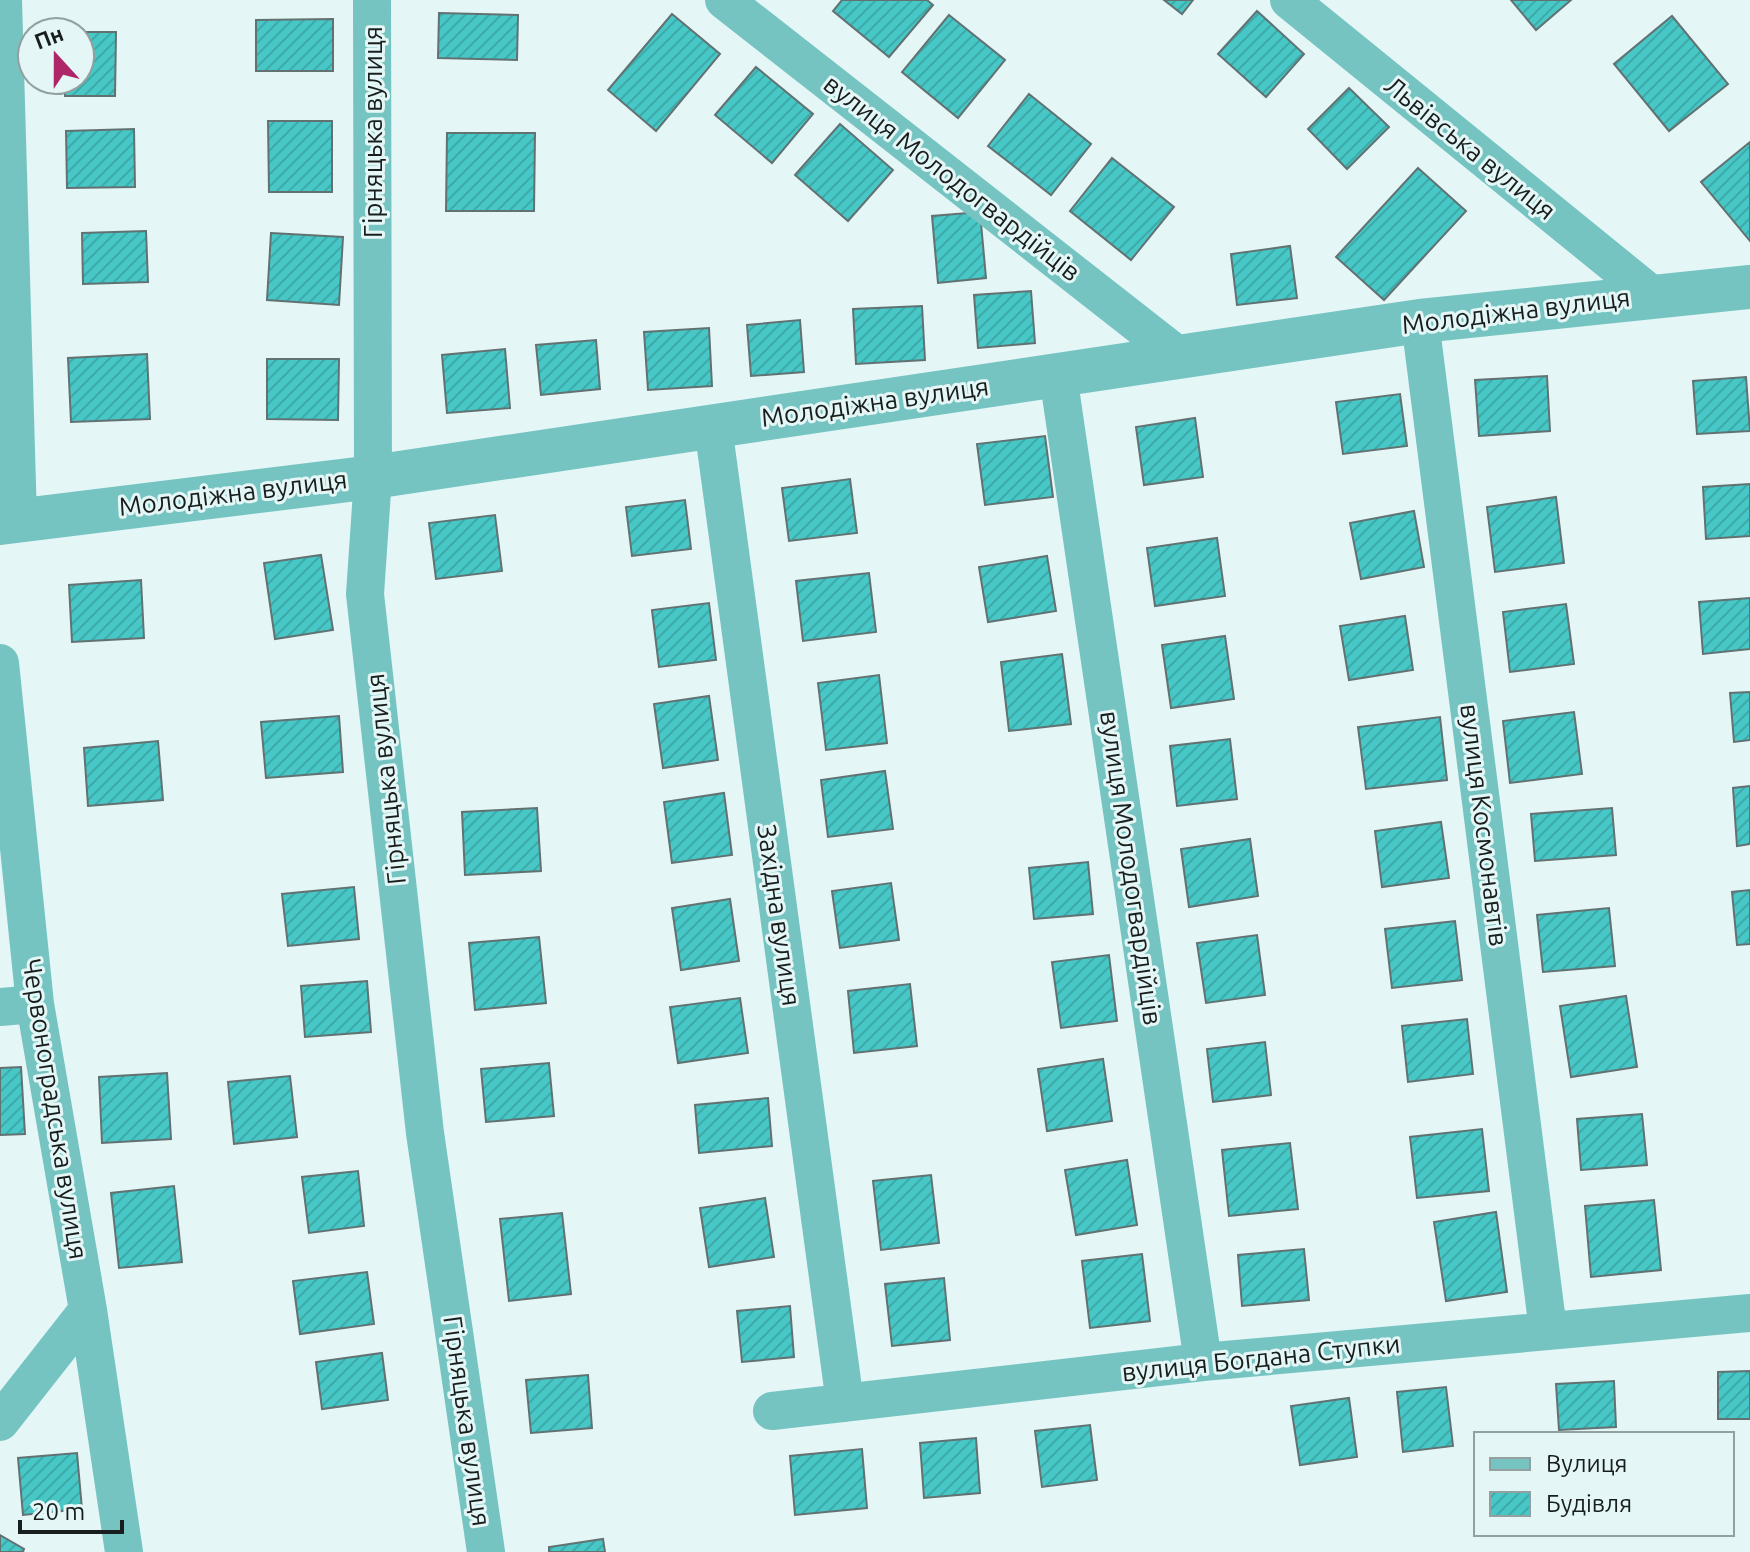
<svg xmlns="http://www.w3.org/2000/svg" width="1750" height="1552" font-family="Ubuntu,sans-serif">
	<defs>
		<pattern id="building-hatch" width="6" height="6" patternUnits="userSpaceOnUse" patternTransform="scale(2)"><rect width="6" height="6" fill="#47c8c7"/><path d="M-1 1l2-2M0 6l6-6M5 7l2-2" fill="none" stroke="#3dabaa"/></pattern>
	</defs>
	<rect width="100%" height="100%" fill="#e4f6f6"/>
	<path fill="url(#building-hatch)" stroke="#627272" stroke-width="2" d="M842 0H927L933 5 889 57 833 11Z
		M1164 0H1193L1182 14Z
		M1511 0H1571L1536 30Z
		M1257 11 1304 54 1266 97 1218 54Z
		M439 13 518 15 517 60 438 58Z
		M672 14 720 54 656 131 608 90Z
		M949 15 1005 60 958 118 902 72Z
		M1672 16 1728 84 1669 131 1614 64Z
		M333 19V71H256V20Z
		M65 32H116L115 96H65V80H80V32Z
		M756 67 813 114 772 163 715 115Z
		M1349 88 1389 127 1347 169 1308 129Z
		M1029 94 1091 144 1051 195 988 146Z
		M268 121H332V192H269Z
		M840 124 893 170 848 221 795 175Z
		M134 129 135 187 67 188 66 131Z
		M447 133H535L534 211H446Z
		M1750 142V241L1701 182Z
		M1112 158 1174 207 1131 260 1070 211Z
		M1418 168 1466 211 1384 300 1336 257Z
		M980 212 986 278 938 283 932 216Z
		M146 231 148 282 83 284 82 233Z
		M271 233 343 237 339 305 267 300Z
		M1290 246 1297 298 1237 305 1231 254Z
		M1031 291 1035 343 978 348 974 295Z
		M922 306 925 360 856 364 853 309Z
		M800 320 804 372 751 376 747 325Z
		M709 328 712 386 648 390 644 332Z
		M596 340 600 389 541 395 536 345Z
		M505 349 510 408 447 413 442 355Z
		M147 354 150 419 71 422 68 358Z
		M267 359H339L338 420 267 419Z
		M1547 376 1550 431 1479 436 1475 380Z
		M1746 377 1750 431 1697 434 1693 381Z
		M1400 394 1407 446 1343 454 1336 402Z
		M1195 418 1203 477 1144 485 1136 427Z
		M1045 436 1053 497 985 505 977 444Z
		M850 479 857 533 789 541 782 488Z
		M1750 484V536L1706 539 1703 487Z
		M1556 497 1564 563 1495 572 1487 507Z
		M685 500 691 549 632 556 626 507Z
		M1414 511 1424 567 1361 579 1350 523Z
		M495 515 502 571 436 579 429 523Z
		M1217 538 1225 596 1155 606 1147 548Z
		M321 555 333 630 275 639 264 563Z
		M1047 556 1056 611 988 622 979 567Z
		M869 573 876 632 803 641 796 581Z
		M141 580 144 638 72 642 69 585Z
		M1750 598V649L1703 654 1699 602Z
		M709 603 716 660 659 667 652 610Z
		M1566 604 1574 664 1510 672 1503 612Z
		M1405 616 1413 670 1349 680 1340 626Z
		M1225 636 1234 699 1171 708 1162 645Z
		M1062 654 1071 724 1009 731 1001 662Z
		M879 675 887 743 826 750 818 683Z
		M1750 692V740L1734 742 1730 693Z
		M709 696 718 760 663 768 654 704Z
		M1574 712 1582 774 1510 783 1503 721Z
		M339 716 343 772 266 778 261 722Z
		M1440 717 1447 780 1366 789 1358 727Z
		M1230 739 1237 799 1177 806 1170 746Z
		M158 741 163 800 88 806 84 748Z
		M885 771 893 829 828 837 821 780Z
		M1750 786V844L1737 846 1733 788Z
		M724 793 732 855 672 863 664 802Z
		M537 808 541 871 465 875 462 812Z
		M1612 808 1616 855 1535 861 1531 814Z
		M1441 822 1449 878 1382 887 1375 831Z
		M1250 839 1258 896 1189 907 1181 849Z
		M1088 862 1093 914 1034 919 1029 868Z
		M891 883 899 940 840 948 832 891Z
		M354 887 359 939 288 946 282 894Z
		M1750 890V944L1737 945 1732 892Z
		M730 899 739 961 681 970 672 908Z
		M1609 908 1615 966 1543 972 1537 915Z
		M1455 921 1462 980 1392 988 1385 929Z
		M1257 935 1265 995 1206 1003 1197 943Z
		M539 937 546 1003 475 1010 469 943Z
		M1109 955 1117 1021 1061 1028 1052 962Z
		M367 981 371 1032 305 1037 301 986Z
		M910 984 917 1046 854 1053 848 991Z
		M1626 996 1637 1067 1571 1077 1560 1006Z
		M740 998 748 1053 678 1063 670 1007Z
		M1467 1019 1473 1074 1408 1082 1402 1026Z
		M1265 1042 1271 1095 1213 1102 1207 1049Z
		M1103 1059 1112 1121 1047 1131 1038 1069Z
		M549 1063 554 1116 486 1122 481 1069Z
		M21 1067 25 1134 0 1135V1068Z
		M167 1073 171 1139 102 1143 99 1077Z
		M290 1076 297 1137 234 1144 228 1082Z
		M768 1098 772 1146 699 1153 695 1105Z
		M1642 1114 1647 1165 1581 1170 1577 1119Z
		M1482 1129 1489 1191 1417 1198 1410 1137Z
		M1290 1143 1298 1209 1229 1216 1222 1150Z
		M1127 1160 1137 1225 1076 1235 1065 1170Z
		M358 1171 364 1226 309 1233 302 1177Z
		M931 1175 939 1243 881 1250 873 1181Z
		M174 1186 182 1262 119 1268 111 1193Z
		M765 1198 774 1257 709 1267 700 1208Z
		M1654 1200 1661 1270 1591 1277 1585 1206Z
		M1496 1212 1507 1292 1446 1301 1434 1222Z
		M562 1213 571 1294 509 1301 500 1219Z
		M1304 1249 1309 1300 1242 1306 1238 1255Z
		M1142 1254 1150 1321 1090 1328 1082 1261Z
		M367 1272 374 1324 300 1334 293 1281Z
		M944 1278 950 1340 892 1346 885 1284Z
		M790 1306 794 1357 742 1362 737 1311Z
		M382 1353 388 1400 322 1409 316 1362Z
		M1750 1371V1419H1718V1372Z
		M588 1375 592 1428 531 1433 526 1380Z
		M1614 1381 1616 1427 1559 1430 1556 1384Z
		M1446 1387 1453 1446 1403 1452 1397 1392Z
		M1349 1398 1357 1457 1300 1465 1291 1406Z
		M1090 1425 1097 1480 1042 1487 1035 1431Z
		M976 1438 980 1493 924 1498 920 1443Z
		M862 1449 867 1508 795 1515 790 1456Z
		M77 1453 82 1509 23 1515 18 1458Z
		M0 1535 24 1549 23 1552H0Z
		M603 1539 605 1552H549V1547Z"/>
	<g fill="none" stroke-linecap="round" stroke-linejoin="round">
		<path stroke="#76c4c2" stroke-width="38" d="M3 0 18 519
			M372 0 373 477 365 594 425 1133 486 1552
			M724 0 1180 357
			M1289 0 1652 295
			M1420 321 1548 1330
			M1058 375 1203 1362
			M713 426 845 1403
			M0 663 35 1004 88 1310 124 1552
			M0 1007 35 1004
			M772 1411 1203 1362 1750 1313
			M0 1422 88 1310"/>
		<path stroke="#76c4c2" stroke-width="44" d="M0 523 373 477 1420 321 1750 287"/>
	</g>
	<g text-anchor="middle" stroke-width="6" stroke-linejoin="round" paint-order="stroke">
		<g font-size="26" fill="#171e1d" stroke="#e4f6f6">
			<text transform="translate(373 132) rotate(-90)" y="9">Гірняцька вулиця</text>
			<text transform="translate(1470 148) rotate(39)" y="9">Львівська вулиця</text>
			<text transform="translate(952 178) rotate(38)" y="9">вулиця Молодогвардійців</text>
			<text transform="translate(1516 311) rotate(-7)" y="9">Молодіжна вулиця</text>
			<text transform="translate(875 402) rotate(-8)" y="9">Молодіжна вулиця</text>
			<text transform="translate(233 493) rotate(-7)" y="9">Молодіжна вулиця</text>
			<text transform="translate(386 779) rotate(-96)" y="9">Гірняцька вулиця</text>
			<text transform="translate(1484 825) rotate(83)" y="9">вулиця Космонавтів</text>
			<text transform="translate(1131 868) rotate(82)" y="9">вулиця Молодогвардійців</text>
			<text transform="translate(779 915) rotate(82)" y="9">Західна вулиця</text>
			<text transform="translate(55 1109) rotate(81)" y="9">Червоноградська вулиця</text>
			<text transform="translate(1261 1358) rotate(-6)" y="9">вулиця Богдана Ступки</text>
			<text transform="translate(467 1421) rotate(82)" y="9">Гірняцька вулиця</text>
		</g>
	</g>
	<rect x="1474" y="1432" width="260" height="104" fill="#e4f6f6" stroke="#92a09f" stroke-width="2"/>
	<rect x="1490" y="1458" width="40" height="12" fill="#76c4c2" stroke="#92a09f" stroke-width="2"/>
	<text x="1546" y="1472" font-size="24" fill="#171e1d">Вулиця</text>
	<rect x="1490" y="1492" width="40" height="24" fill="url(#building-hatch)" stroke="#92a09f" stroke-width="2"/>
	<text x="1546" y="1512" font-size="24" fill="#171e1d">Будівля</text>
	<g transform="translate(56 56) rotate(339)"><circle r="38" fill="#e4f6f6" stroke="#92a09f" stroke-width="2"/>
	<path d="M0-6L14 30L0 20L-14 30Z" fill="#af2668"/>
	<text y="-12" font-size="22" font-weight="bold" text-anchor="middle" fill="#171e1d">Пн</text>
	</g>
	<path d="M20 1520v12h102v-12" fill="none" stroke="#171e1d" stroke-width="4"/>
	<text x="32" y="1520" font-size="24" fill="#171e1d" stroke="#e4f6f6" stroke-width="6" paint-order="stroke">20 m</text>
</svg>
